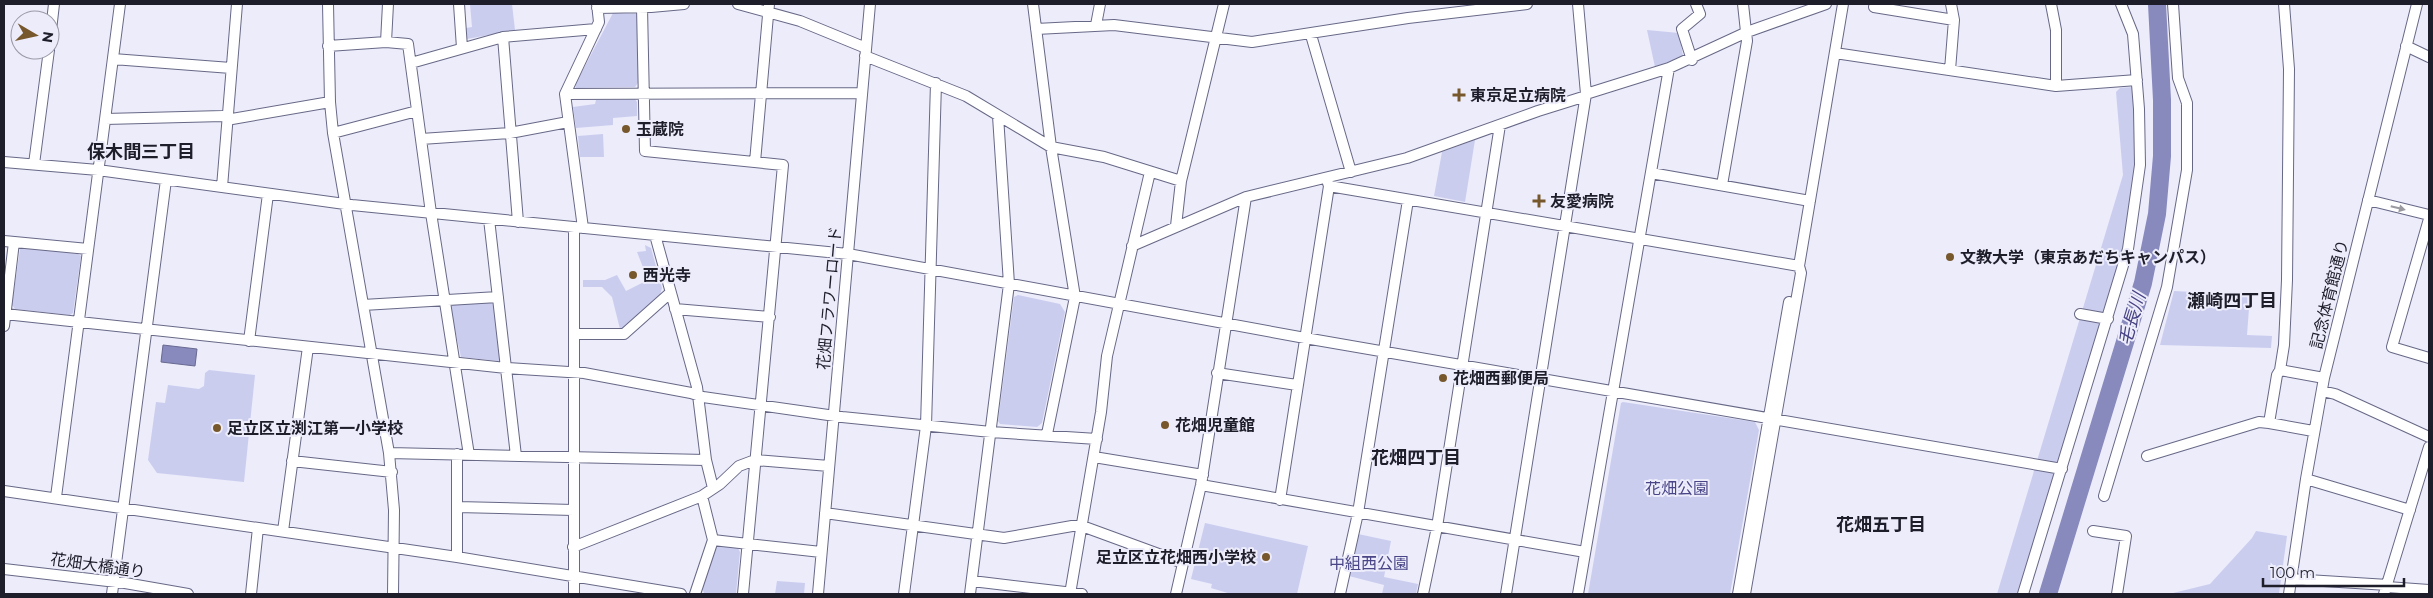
<svg xmlns="http://www.w3.org/2000/svg" width="2433" height="598" font-family="Montserrat,'Noto Sans JP',sans-serif">
	<rect width="100%" height="100%" fill="#ececfb"/>
	<path fill="#cbcdef" d="M470 4H512L515 30 467 39 466 28 472 27Z
		M613 13 636 14 638 16V83L635 87 576 88 575 85Z
		M1647 30 1679 33 1683 56 1655 67Z
		M2132 87 2134 90 2135 167 2131 204 2122 254 2019 594H1997L2123 175 2116 92 2120 88Z
		M635 99 637 102V116L613 118V125L576 128 573 107 595 104 596 100Z
		M603 134 604 157H580L578 136Z
		M1475 140 1465 202 1434 196 1442 152Z
		M645 245 651 248 662 288 660 295 624 329H620L612 297 602 287H583V280H605L617 275 626 291 648 280 637 252 646 251Z
		M23 247 78 254 81 256 73 313 70 315 15 309 12 305 20 249Z
		M2174 291 2250 295 2247 335 2272 336 2271 348 2160 345Z
		M1018 295 1060 304 1065 312 1042 423 1037 427 1000 424 998 421 1014 297Z
		M490 302 495 306 500 360 498 361 461 357 450 307 454 303Z
		M209 370 255 375 244 482 157 473 148 460 156 402 165 403 168 385 199 389 204 386 205 373Z
		M1623 402 1755 422 1759 430 1730 594H1588L1621 403Z
		M1205 523 1308 546 1297 594H1231L1211 588 1212 584 1191 579Z
		M2256 531 2287 536 2279 594H2169L2210 584 2252 538Z
		M1358 534 1391 541 1384 577 1418 584 1416 594H1382L1384 585 1349 576Z
		M719 546 738 548 740 552 736 594 704 593 702 588 715 549Z
		M777 581 805 583 804 594H775Z"/>
	<path fill="#8889bd" stroke="#686991" d="M163 345 197 349 195 366 161 362Z"/>
	<g fill="none" stroke-linecap="round" stroke-linejoin="round">
		<path stroke="#8889bd" stroke-width="18" d="M2048 594 2143 283 2157 214 2162 156V100L2157 4"/>
		<defs>
			<path id="minor" d="M328 4 330 102 333 133 389 453 394 510 393 594
				M459 4 462 48
				M738 4 800 21 866 48
				M1033 4 1051 147 1075 297 1047 434
				M1875 4 1874 7 1954 20
				M2051 4 2056 30V86
				M642 7 645 151 783 165 743 594
				M597 8 651 7 684 4
				M1096 25 1100 4
				M1036 29 1114 25 1252 42 1408 18 1527 4
				M1311 35 1351 172
				M503 37 518 222
				M50 39 54 4
				M386 42 388 4
				M328 46 386 42 408 44 431 213 469 455
				M2406 46 2429 57
				M1835 53 2056 86 2137 80
				M865 56 966 96 1051 147 1104 157 1181 181
				M113 59 231 68
				M1692 60 1682 29 1700 14 1696 4
				M411 63 503 37 596 29
				M1950 70 1954 20 1951 4
				M565 94 862 93
				M1586 94 1669 68 1747 32 1826 4
				M105 119 223 116 232 119 330 102
				M333 133 417 111
				M421 139 510 133 568 122
				M4 162 98 170 352 205 848 254 1305 338 2062 469
				M755 162 769 4
				M34 164 49 50
				M1651 173 1810 201
				M1722 185 1747 41 1743 4
				M1329 186 1799 266
				M222 187 237 4
				M2368 200 2429 215
				M489 219 516 456
				M2429 219 2392 347 2429 358
				M1176 226 1181 181 1224 4
				M574 227V594
				M583 228 565 94 599 22 597 4
				M655 235 697 387 706 460 713 488
				M4 241 88 249
				M1132 246 1246 197 1407 158 1538 111 1586 96
				M363 305 498 297
				M675 309 770 317
				M5 314 506 368 584 373 691 393 703 397 842 417 991 432 1097 439
				M2080 314 2108 319
				M4 326 14 242
				M574 334H624L670 293
				M249 341 268 194
				M2280 370 2284 345 2287 280 2289 69 2284 4
				M1217 373 1297 385
				M2322 391 2335 394 2429 437
				M2313 431 2269 423 2277 375 2280 370 2324 378
				M389 453 706 460
				M457 454V507L573 510
				M2147 456 2259 422 2269 423
				M1094 457 1203 475
				M292 461 392 472
				M2306 479 2410 510
				M1201 485 1585 552
				M4 491 457 557 681 594
				M2104 496 2167 287 2187 170V103L2178 78 2173 4
				M56 497 120 4
				M1280 500 1329 186 1327 180
				M825 513 1004 538 1072 526H1082L1183 563
				M283 531 308 347
				M2093 531 2126 536 2117 594
				M713 540 821 552
				M573 547 702 496 720 484 739 466 755 460 829 466
				M457 557V507
				M4 569 125 583 188 594
				M2291 579 2388 585
				M972 581 1082 594
				M2387 587 2429 590
				M112 594 166 180
				M251 594 258 528
				M695 594 713 540 702 496
				M818 594 870 4
				M904 594 926 426 936 83
				M970 594 1009 284 998 116
				M1070 594 1101 412 1107 356 1150 172
				M1176 594 1201 485 1246 197
				M1340 594 1358 513 1408 200
				M1423 594 1437 527 1500 125
				M1506 594 1586 94 1578 4
				M1578 594 1669 68
				M1738 594 1789 302
				M1745 594 1801 273 1799 266 1843 4
				M2023 594 2128 249 2140 165 2139 109 2133 34 2121 4
				M2289 594 2306 479 2324 378 2417 4
				M2384 594 2429 447"/>
		</defs>
		<use href="#minor" stroke="#676886" stroke-width="12"/>
		<use href="#minor" stroke="#fff" stroke-width="10"/>
	</g>
	<defs><path id="oneway-solid" d="M-6-.8H1V-3.2L6.5 0L1 3.2V.8H-6Z" transform="scale(1.25)"/></defs>
	<use fill="#9a9aa0" href="#oneway-solid" transform="translate(2398 208) rotate(14)"/>
	<g fill="#77582d" stroke="#ececfb" stroke-width="2">
		<path d="M1456.5 87.5h5v5h5v5h-5v5h-5v-5h-5v-5h5z"/>
		<circle cx="626" cy="129" r="5"/>
		<path d="M1536.5 193.5h5v5h5v5h-5v5h-5v-5h-5v-5h5z"/>
		<circle cx="1950" cy="257" r="5"/>
		<circle cx="633" cy="275" r="5"/>
		<circle cx="1443" cy="378" r="5"/>
		<circle cx="1165" cy="425" r="5"/>
		<circle cx="217" cy="428" r="5"/>
		<circle cx="1266" cy="557" r="5"/>
	</g>
	<g text-anchor="middle" stroke-width="4" stroke-linejoin="round" paint-order="stroke">
		<g font-size="16" font-weight="bold" fill="#1e1e2b" stroke="#ececfb" text-anchor="start">
			<text x="1470" y="101">東京足立病院</text>
			<text x="636" y="135">玉蔵院</text>
			<text x="1550" y="207">友愛病院</text>
			<text x="1960" y="263">文教大学（東京あだちキャンパス）</text>
			<text x="643" y="281">西光寺</text>
			<text x="1453" y="384">花畑西郵便局</text>
			<text x="1175" y="431">花畑児童館</text>
			<text x="227" y="434">足立区立渕江第一小学校</text>
			<text x="1256" y="563" text-anchor="end">足立区立花畑西小学校</text>
		</g>
		<g font-size="16" fill="#1e1e2b" stroke="#ececfb">
			<text transform="translate(2329 294) rotate(-76)" y="6">記念体育館通り</text>
			<text transform="translate(829 298) rotate(-85)" y="6">花畑フラワーロード</text>
			<text transform="translate(98 565) rotate(8)" y="6">花畑大橋通り</text>
		</g>
		<g font-size="16" fill="#494587" stroke="#ececfb">
			<text x="1677" y="494">花畑公園</text>
			<text x="1369" y="569">中組西公園</text>
		</g>
		<g font-size="18" font-weight="bold" fill="#1e1e2b" stroke="#ececfb">
			<text x="141" y="158">保木間三丁目</text>
			<text x="2232" y="307">瀬崎四丁目</text>
			<text x="1416" y="464">花畑四丁目</text>
			<text x="1881" y="531">花畑五丁目</text>
		</g>
		<g font-size="18" font-style="italic" fill="#464183" stroke="#ececfb">
			<text transform="translate(2132 319) rotate(-73)" y="6">毛長川</text>
		</g>
	</g>
	<rect width="2433" height="598" fill="none" stroke="#1e1e2b" stroke-width="10"/>
	<g transform="translate(35 35) rotate(99)"><circle r="24" fill="#ececfb" stroke="#9a9aa8"/>
	<path d="M0-4L9 19L0 12L-9 19Z" fill="#77582d"/>
	<text y="-8" font-size="14" font-weight="bold" text-anchor="middle" fill="#1e1e2b">N</text>
	</g>
	<path d="M2263 578v8h141v-8" fill="none" stroke="#1e1e2b" stroke-width="2.5"/>
	<text x="2270" y="578" font-size="15" fill="#1e1e2b" stroke="#ececfb" stroke-width="4" paint-order="stroke">100 m</text>
</svg>
